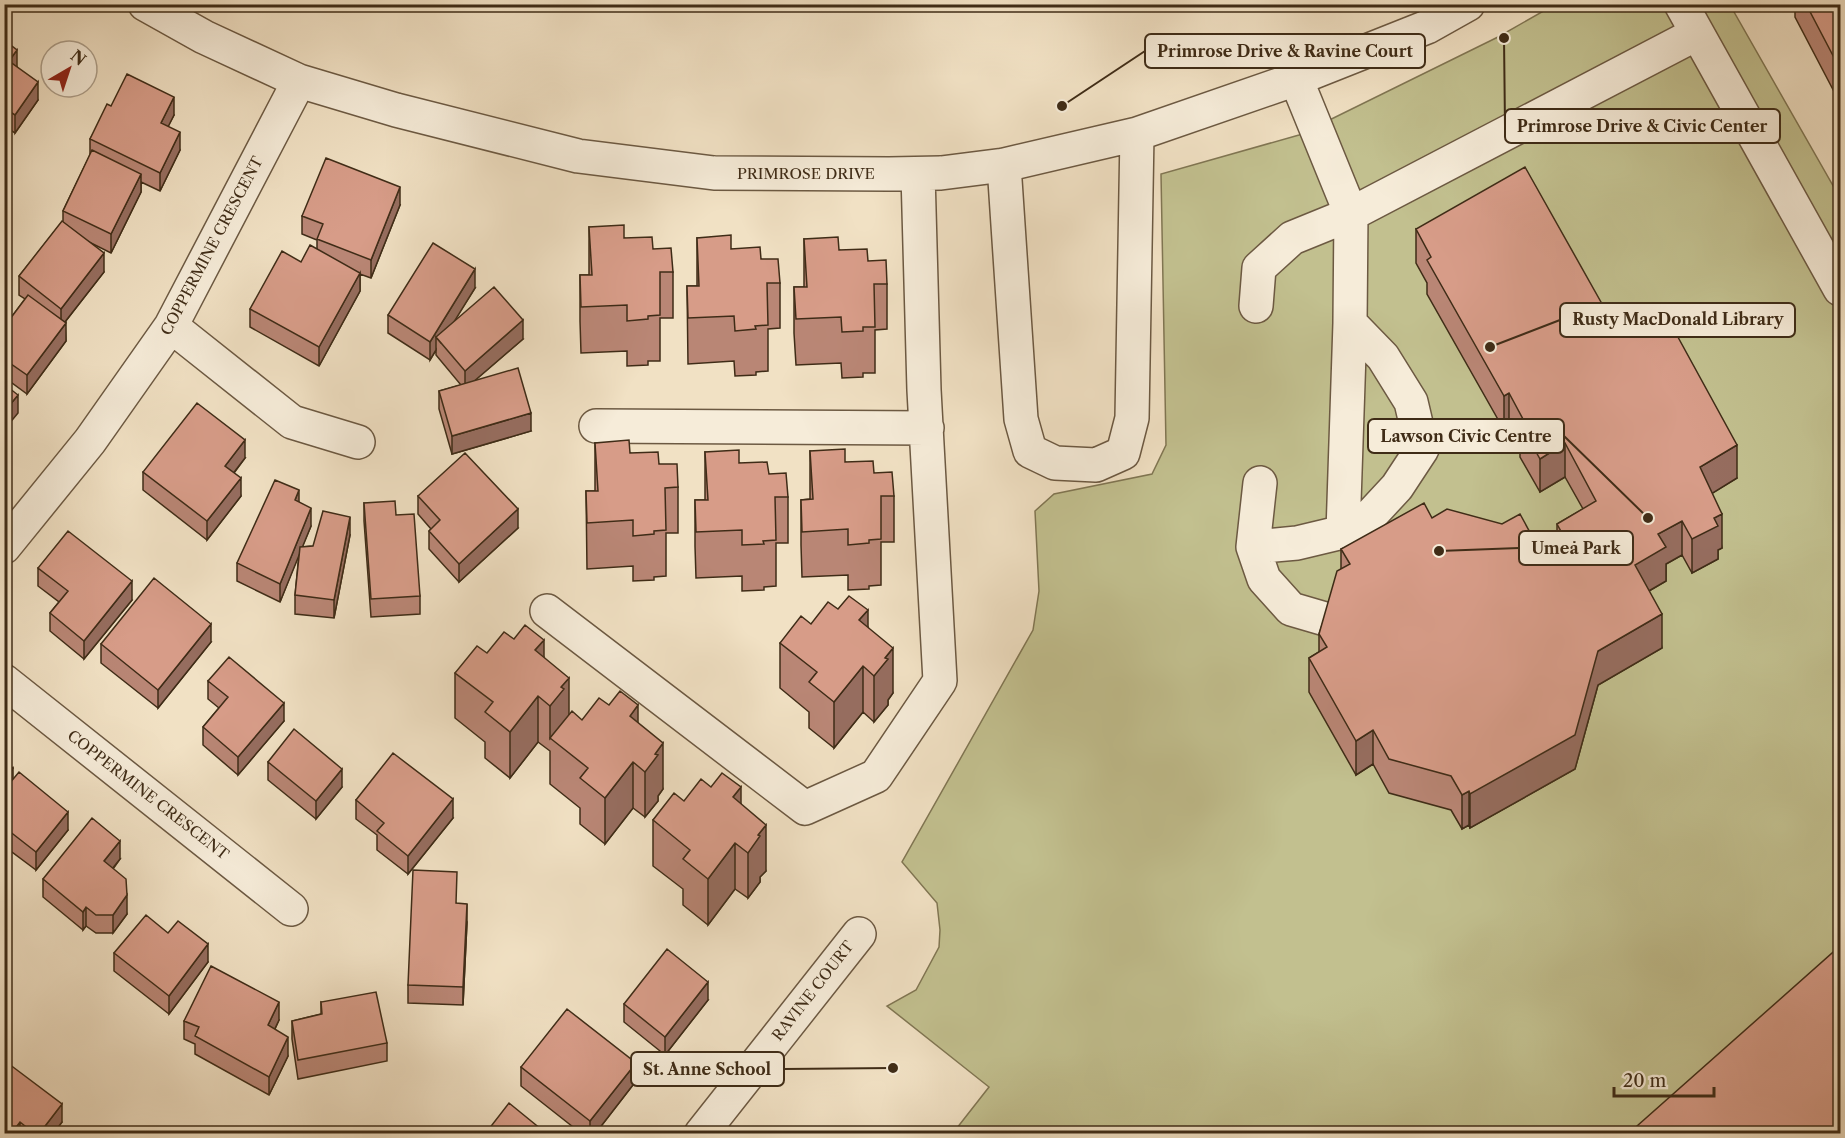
<svg xmlns="http://www.w3.org/2000/svg" width="1845" height="1138" font-family="'Libre Caslon Text',serif">
	<rect width="100%" height="100%" fill="#f1e1c4"/>
	<filter id="stains"><feTurbulence type="fractalNoise" baseFrequency=".00333" numOctaves="4"/><feColorMatrix values="0 0 0 0 .2 0 0 0 0 .09 0 0 0 0 .02 0 0 0 .5 -.17"/></filter>
	<radialGradient id="worn" r=".72"><stop offset=".6" stop-color="#630" stop-opacity="0"/><stop offset="1" stop-color="#630" stop-opacity=".3"/></radialGradient>
	<path fill="#c2c08f" stroke="#807653" stroke-width="1.5" d="M1554 5H1730L1840 198V1133H953L989 1087 887 1006 916 990 939 947 940 930 937 903 902 862 1033 630 1039 591 1035 511 1054 494 1152 474 1166 445 1161 174 1299 135 1498 37Z"/>
	<g fill="none" stroke-linecap="round" stroke-linejoin="round">
		<defs>
			<path id="minor" d="M145 4 204 37 299 81 396 110 578 156 714 173 889 174 941 173 1004 165 1137 134 1296 79 1427 27 1468 4
				M1681 4 1840 289
				M1296 79 1351 214 1350 323 1343 532 1371 515 1397 487 1422 449 1411 402 1383 357 1350 323
				M1004 165 1021 419 1030 451 1055 463 1096 465 1123 453 1132 418 1137 134
				M1256 306 1259 268 1292 238 1351 214 1696 34
				M171 326 292 422 358 442
				M596 426 927 428
				M1260 483 1253 547 1297 543 1343 532
				M4 547 90 441 171 326 299 81
				M1253 547 1264 579 1291 609 1332 621
				M547 611 805 808 876 776 940 681 924 390 918 174
				M4 681 291 909
				M701 1134 859 934"/>
		</defs>
		<use href="#minor" stroke="#6c5942" stroke-width="36"/>
		<use href="#minor" stroke="#f6ecd9" stroke-width="33"/>
	</g>
	<path fill="#b98675" stroke="#3f2c17" stroke-width="1.5" d="M1795 4H1840V103L1795 17Z
		M4 40 17 67 38 100 15 133 4 126Z
		M111 106 174 115 168 126 180 150 160 191 141 182V192L111 253 89 242 104 272 65 322 66 341 27 394 4 377V327L25 299 19 295V276L63 221V211L90 155V139Z
		M400 205 371 278 360 274V291L319 366 250 327V309L301 262 317 249V240L302 234V216Z
		M589 227 624 238 653 249 673 272V318H660V361H648V365L627 366V351L581 353 580 321V275H589Z
		M1416 229 1619 334 1737 478 1712 493 1722 548 1718 550V559L1692 573 1682 555 1666 564V581L1649 591 1662 648 1598 685 1575 769 1470 828 1469 825 1462 829 1451 810 1389 793 1373 764 1356 775 1309 692V658L1319 652V634L1341 569V549L1432 518 1545 560 1557 553V524L1583 509 1565 477 1540 492 1520 457V447L1509 427 1504 430 1427 294V283L1416 263Z
		M697 238 731 249 761 259 780 283V328L768 329V371L756 372V375L735 376 734 361 688 364 687 286H697Z
		M804 239 839 250 868 261 887 284V329L875 330V373H863V377L842 378 841 363 796 365 794 333V287H804Z
		M475 288 454 321 523 339 475 380 531 431 452 454 439 409V391L461 385 436 355V350L430 360 388 333V315Z
		M595 443 630 453 659 464 678 487V533H666V576L654 577V580L633 581V566L587 569 586 491H595Z
		M810 451 845 462 874 473 894 496V542H881V585L869 586V589L848 590V575L802 577 801 545V500L810 499Z
		M705 452 739 463 769 474 788 497V543H776V586L764 587V590L742 591V576L696 578 695 546V500H705Z
		M245 458 234 473 241 496 207 540 143 490V472Z
		M418 496 518 528 459 582 429 549V531L431 529 418 514Z
		M299 503 311 526 302 547 313 546 350 535 334 618 295 614V595L299 554 280 602 237 581V563Z
		M364 503 396 515 420 596V614L371 617 364 521Z
		M38 568 132 600 84 659 50 631V613L59 602 38 586Z
		M838 609 868 627 893 693 888 700V705L874 722 863 712 834 748 809 728V712L780 688V643L811 624Z
		M514 639 544 657 569 715 582 720 609 705 638 723 663 789 658 796V801L645 817 633 808 605 844 580 824V808L550 784V751L538 742 510 778 485 758V742L455 718V673L487 653Z
		M211 642 158 708 101 663V644Z
		M208 681 284 721 238 775 203 745V727L219 708 208 699Z
		M4 761 13 779 68 830 36 870 4 846Z
		M268 762 342 787 316 819 268 780Z
		M711 787 741 804 766 871 760 877V882L748 898 735 889 708 925 683 905V889L653 866V820L684 801Z
		M356 800 453 818 408 874 377 850V835L356 819Z
		M120 859 113 869 127 914 113 933H96L86 926 83 930 43 897V879Z
		M456 903 467 922 463 1005 408 1003V985Z
		M168 933 208 962 169 1014 114 971V953Z
		M708 1000 665 1055 624 1022V1004Z
		M321 1002 387 1043V1061L298 1079 292 1039V1021L321 1014Z
		M279 1020 275 1029 288 1056 269 1095 195 1054V1044L184 1039V1021Z
		M521 1067 636 1081 595 1134H582L521 1086Z
		M4 1071 62 1122 53 1134H4Z"/>
	<path fill="#966d5f" stroke="#3f2c17" stroke-width="1.5" d="M17 50V68L9 61Z
		M38 82V100L15 133V115Z
		M174 97V115L161 141V123Z
		M180 132V150L160 191V173Z
		M141 174V192L111 253V234Z
		M400 187V205L371 278V260Z
		M104 253V272L61 327V309Z
		M475 269V288L441 343 436 337V350L430 360V342Z
		M360 273V291L319 366V347Z
		M523 320V339L465 389V371Z
		M66 323V341L27 394V375Z
		M1509 393V427L1504 430V396Z
		M18 395V413L4 430V412Z
		M531 413V431L452 454V436Z
		M245 440V458L225 484V466Z
		M1565 443V477L1540 492V459Z
		M1737 445V478L1700 501V467Z
		M241 478V496L207 540V521Z
		M299 490V508L295 500Z
		M311 508V526L280 602V584Z
		M518 509V528L459 582V564Z
		M1722 514V548L1718 550V559L1692 573V539L1714 518Z
		M350 517V535L334 618V600Z
		M1682 521V555L1666 564V581L1635 599V565L1658 534Z
		M132 581V600L84 659V641Z
		M868 610V656L859 620Z
		M1662 614V648L1598 685 1575 769 1470 828V794L1598 651Z
		M211 624V642L158 708V690Z
		M544 640V685L535 650Z
		M893 648V693L888 700V705L874 722V676L885 658Z
		M863 666V712L834 748V702Z
		M569 678V723L550 739V706L561 687Z
		M538 696V742L510 778V732Z
		M284 703V721L238 775V757Z
		M638 705V751L630 716Z
		M1373 730V764L1356 775V741Z
		M663 743V789L658 796V801L645 817V772L655 754Z
		M633 762V808L605 844V798Z
		M13 768V786L4 797V779Z
		M342 769V787L316 819V801Z
		M741 787V833L733 797Z
		M1469 791V825L1462 829V795Z
		M453 799V818L408 874V856Z
		M68 812V830L36 870V852Z
		M766 825V871L760 877V882L748 898V853L758 835Z
		M120 841V859L104 879V861Z
		M735 843V889L708 925V879Z
		M127 895V914L113 933V915Z
		M467 904V922L463 1005V987Z
		M86 907V926L83 930V912Z
		M208 944V962L169 1014V996Z
		M708 982V1000L665 1055V1037Z
		M279 1002V1020L268 1043V1025Z
		M288 1037V1056L269 1095V1077Z
		M636 1063V1081L595 1134H590V1121Z
		M62 1104V1122L53 1134H39Z
		M20 1122V1134H11Z"/>
	<path fill="#d79c88" stroke="#3f2c17" stroke-width="1.5" d="M1806 4H1840V69Z
		M4 40 17 50 9 61 38 82 15 115 4 108Z
		M127 74 174 97 161 123 180 132 160 173 90 139 107 104 111 106Z
		M92 150 141 174 111 234 63 211Z
		M326 158 400 187 371 260 317 239 323 224 302 216Z
		M1525 167 1619 334 1662 308 1737 445 1700 467 1722 514 1714 518 1718 526 1692 539 1682 521 1658 534 1666 547 1635 565 1662 614 1598 651 1575 735 1470 794 1469 791 1462 795 1451 776 1389 759 1373 730 1356 741 1309 658 1327 647 1319 634 1337 571 1350 564 1341 549 1424 503 1432 518 1447 509 1502 524 1520 514 1545 560 1569 546 1557 524 1596 501 1565 443 1540 459 1520 423 1524 421 1509 393 1504 396 1427 260 1431 257 1416 229Z
		M62 221 104 253 61 309 19 276Z
		M624 225V238L652 237 653 249 671 248 673 272H660V315L648 316V319L627 321V305L581 307 580 275H592L589 227Z
		M731 235V249L760 247 761 259H778L780 283H767L768 325 755 326 756 329 735 331 734 316 688 318 687 286H699L697 238Z
		M838 237 839 250 867 249 868 261 886 260 887 284H874L875 327H863V331L842 332 841 317 796 319 794 287H807L804 239Z
		M433 243 475 269 430 342 388 315Z
		M310 245 360 273 319 347 250 309 282 251 301 262Z
		M494 287 523 320 465 371 436 337Z
		M28 295 66 323 27 375 4 359V327Z
		M518 368 531 413 452 436 439 391Z
		M4 384 18 395 4 412Z
		M197 403 245 440 225 466 241 478 207 521 143 472Z
		M629 440 630 453 658 452 659 464H677L678 487 665 488 666 530 654 531V534L633 536V520L587 523 586 491H598L595 443Z
		M845 449V462L873 461 874 473 892 472 894 496H881V539L869 540V543L848 545V529L802 532 801 500 813 499 810 451Z
		M739 450V463L767 462 769 474 786 473 788 497H775L776 540 763 541 764 544 742 545V530L696 532 695 500H708L705 452Z
		M465 453 518 509 459 564 429 531 440 520 418 496Z
		M275 480 299 490 295 500 311 508 280 584 237 563Z
		M395 501 396 515 414 514 420 596 371 599 364 503Z
		M323 511 350 517 334 600 295 595 300 547 313 546Z
		M68 531 132 581 84 641 50 613 68 591 38 568Z
		M154 578 211 624 158 690 101 644Z
		M849 596 868 610 859 620 893 648 885 658 888 659 874 676 863 666 834 702 809 682 817 672 780 643 801 616 811 624 828 602 838 609Z
		M525 625 544 640 535 650 569 678 561 687 564 689 550 706 538 696 510 732 485 712 493 702 455 673 477 646 487 653 504 632 514 639Z
		M229 657 284 703 238 757 203 727 228 697 208 681Z
		M620 691 638 705 630 716 663 743 655 754 658 755 645 772 633 762 605 798 580 778 588 768 550 738 572 711 582 720 599 698 609 705Z
		M294 729 342 769 316 801 268 762Z
		M393 753 453 799 408 856 377 831 384 823 356 800Z
		M4 761 13 768 4 779Z
		M19 772 68 812 36 852 4 827V790Z
		M722 773 741 787 733 797 766 825 758 835 760 836 748 853 735 843 708 879 683 859 690 850 653 820 674 793 684 801 701 779 711 787Z
		M92 818 120 841 104 861 126 879 127 895 113 915H96L86 907 83 912 43 879Z
		M413 870 457 872 456 903 467 904 463 987 408 985Z
		M146 915 168 933 178 921 208 944 169 996 114 953Z
		M1840 946V1134H1628Z
		M667 949 708 982 665 1037 624 1004Z
		M211 966 279 1002 268 1025 288 1037 269 1077 195 1036 199 1027 184 1021Z
		M376 992 387 1043 298 1060 292 1021 322 1014 321 1002Z
		M567 1009 636 1063 590 1121 521 1067Z
		M9 1064 62 1104 39 1134H35L20 1122 11 1134H4V1071Z
		M509 1103 547 1134H485Z"/>
	<g text-anchor="middle" stroke-width="4.5" stroke-linejoin="round" paint-order="stroke">
		<g font-size="15" fill="#3f2c17" stroke="#f6ecd9">
			<text x="806" y="179">PRIMROSE DRIVE</text>
			<text transform="translate(212 246) rotate(-62)" y="5">COPPERMINE CRESCENT</text>
			<text transform="translate(148 795) rotate(38)" y="5">COPPERMINE CRESCENT</text>
			<text transform="translate(813 991) rotate(-52)" y="5">RAVINE COURT</text>
		</g>
	</g>
	<path fill="none" stroke="#3f2c17" stroke-width="2" d="M1062 106L1145 51M1504 38L1505 126M1490 347L1560 320M1648 518L1564 436M1439 551L1519 548M893 1068L784 1069"/>
	<g fill="#3f2c17" stroke="#f6ecd9" stroke-width="2">
		<circle cx="1062" cy="106" r="6"/>
		<circle cx="1504" cy="38" r="6"/>
		<circle cx="1490" cy="347" r="6"/>
		<circle cx="1648" cy="518" r="6"/>
		<circle cx="1439" cy="551" r="6"/>
		<circle cx="893" cy="1068" r="6"/>
	</g>
	<g fill="#f6ecd9" stroke="#3f2c17" stroke-width="2">
		<rect x="1145" y="34" width="280" height="34" rx="6"/>
		<rect x="1505" y="109" width="275" height="34" rx="6"/>
		<rect x="1560" y="303" width="235" height="34" rx="6"/>
		<rect x="1368" y="419" width="196" height="34" rx="6"/>
		<rect x="1519" y="531" width="114" height="34" rx="6"/>
		<rect x="631" y="1052" width="153" height="34" rx="6"/>
	</g>
	<g font-size="16" text-anchor="middle" font-weight="bold" fill="#3f2c17">
		<text x="1285" y="57">Primrose Drive &amp; Ravine Court</text>
		<text x="1642" y="132">Primrose Drive &amp; Civic Center</text>
		<text x="1678" y="325">Rusty MacDonald Library</text>
		<text x="1466" y="442">Lawson Civic Centre</text>
		<text x="1576" y="554">Umeå Park</text>
		<text x="707" y="1075">St. Anne School</text>
	</g>
	<rect width="1845" height="1138" fill="none" stroke="#f1e1c4" stroke-width="24"/>
	<rect x="6" y="6" width="1833" height="1126" fill="none" stroke="#3f2c17" stroke-width="3"/>
	<rect x="12" y="12" width="1821" height="1114" fill="none" stroke="#3f2c17" stroke-width="1.5"/>
	<g transform="translate(69 69) rotate(39)"><circle r="28" fill="#f6ecd9" stroke="#ad9f8b" stroke-width="1.5"/>
	<path d="M0-4.5L10 22L0 15L-10 22Z" fill="#8f2418"/>
	<text y="-9" font-size="16" font-weight="bold" text-anchor="middle" fill="#3f2c17">N</text>
	</g>
	<path d="M1614 1087v9h100v-9" fill="none" stroke="#3f2c17" stroke-width="3"/>
	<text x="1623" y="1087" font-size="18" fill="#3f2c17" stroke="#f6ecd9" stroke-width="4.5" paint-order="stroke">20 m</text>
	<rect width="100%" height="100%" filter="url(#stains)"/>
	<rect width="100%" height="100%" fill="url(#worn)"/>
</svg>
